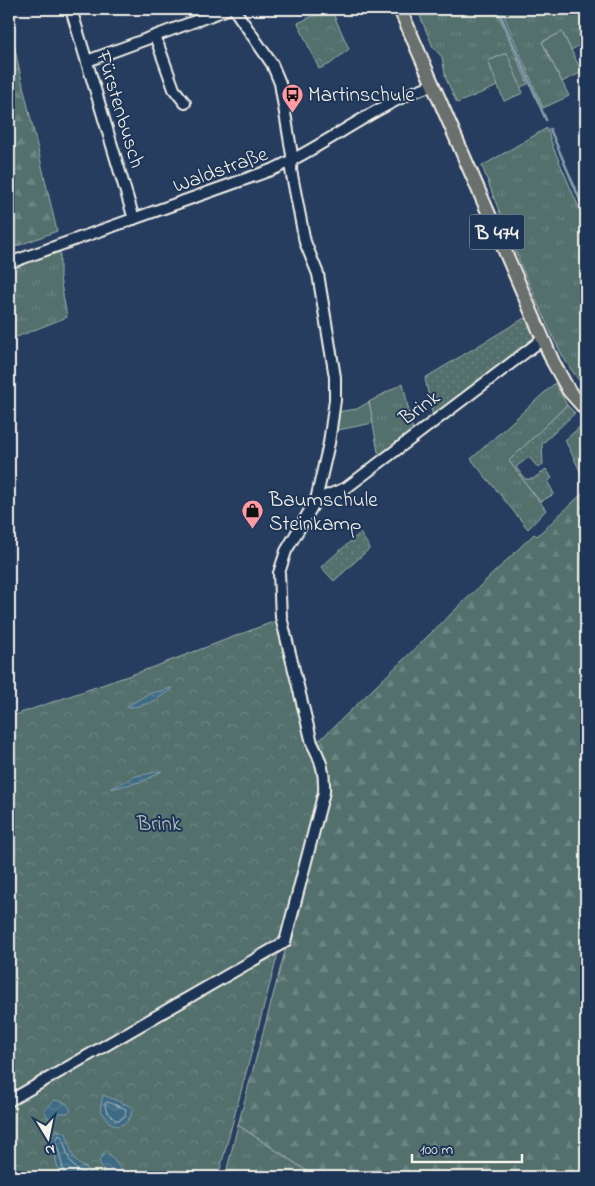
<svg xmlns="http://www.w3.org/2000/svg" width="595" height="1186" font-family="'Indie Flower',sans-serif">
	<defs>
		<pattern id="grass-tufts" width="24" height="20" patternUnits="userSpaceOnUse" patternTransform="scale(1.25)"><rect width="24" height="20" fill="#526f6d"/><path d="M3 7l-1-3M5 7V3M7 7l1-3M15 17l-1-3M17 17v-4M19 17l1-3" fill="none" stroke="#6c8482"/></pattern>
		<pattern id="forest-firs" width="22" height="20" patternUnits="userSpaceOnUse" patternTransform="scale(1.25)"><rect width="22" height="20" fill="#526f6d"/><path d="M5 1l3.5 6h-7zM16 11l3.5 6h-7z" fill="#6c8482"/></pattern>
		<pattern id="park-crowns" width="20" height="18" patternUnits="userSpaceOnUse" patternTransform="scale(1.25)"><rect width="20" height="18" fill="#526f6d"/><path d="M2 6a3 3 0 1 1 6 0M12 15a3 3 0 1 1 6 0" fill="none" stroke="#6c8482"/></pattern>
		<pattern id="garden-dots" width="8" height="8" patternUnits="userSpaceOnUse" patternTransform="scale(1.25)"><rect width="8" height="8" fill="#526f6d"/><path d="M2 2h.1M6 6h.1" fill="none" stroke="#6c8482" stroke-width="1.8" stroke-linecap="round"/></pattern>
		<pattern id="water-waves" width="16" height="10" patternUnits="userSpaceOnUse" patternTransform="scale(1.25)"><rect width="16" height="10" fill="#3e6a84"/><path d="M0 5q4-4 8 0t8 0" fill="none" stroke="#5a8095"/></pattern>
	</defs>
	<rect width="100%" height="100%" fill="#273d60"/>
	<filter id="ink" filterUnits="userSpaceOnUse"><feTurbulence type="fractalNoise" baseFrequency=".02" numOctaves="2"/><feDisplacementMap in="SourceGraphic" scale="10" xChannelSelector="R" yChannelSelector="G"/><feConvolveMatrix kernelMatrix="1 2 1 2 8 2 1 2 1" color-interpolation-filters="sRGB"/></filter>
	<g filter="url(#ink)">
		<path fill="url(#grass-tufts)" stroke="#a3b0aa" d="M417 9H496L528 84 520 87 506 53 488 61 498 86 457 103 446 79 442 57 433 47Z
			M501 9H586V42L571 50 562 32 542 42 569 96 543 108Z
			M547 128 553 147 586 224V383L583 385C561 360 551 332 537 302 517 257 499 212 482 166Z
			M60 252V278L67 317 9 340V269Z
			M403 383 413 431 382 454 378 452 369 402Z
			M555 383 567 405 509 461 546 510 528 529 471 459Z
			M581 426 586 435V442H583L582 445 586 448V483L565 440Z
			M238 1125 316 1177H225Z"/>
		<path fill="url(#forest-firs)" stroke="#a3b0aa" d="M9 17 18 64 57 231 9 249Z
			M586 490V1177H316L238 1125 329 788 327 767 316 741 321 739 534 534 537 536Z"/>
		<path fill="url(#park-crowns)" stroke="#a3b0aa" d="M328 9H331L349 49 330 64 319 69 298 23Z
			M278 620 288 672 325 779 218 1177H9V717L151 668Z"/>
		<path fill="url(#garden-dots)" stroke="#a3b0aa" d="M526 317 536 340 433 417 425 378Z
			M567 405 575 413 542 444 543 465 538 468 529 457 516 467 525 479H533L546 469 552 478 548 482 554 494 540 502 509 461Z
			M360 533 370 548 334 581 321 567Z"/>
		<path fill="#526f6d" stroke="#a3b0aa" d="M562 32 582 72 562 82 542 42Z
			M507 53 523 93 504 101 488 61Z
			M369 402 373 423 333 431 336 412 357 409Z"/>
		<path fill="url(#water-waves)" stroke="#87a0ac" d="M172 688C159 700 143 708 126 707L148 694Z
			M162 771 144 781 110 789 136 776Z
			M103 1095 130 1106C135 1116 127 1124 117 1126L109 1122 100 1109Z
			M55 1100 66 1103 71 1110 68 1113H60L54 1119 48 1118 44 1110Z
			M57 1130 66 1133C71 1147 71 1164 87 1168L91 1177H60L51 1139Z
			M109 1154 127 1177H106L99 1161 103 1155Z"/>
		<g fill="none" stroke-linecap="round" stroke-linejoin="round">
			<path stroke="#abbbc0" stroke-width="1" d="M108 1102 126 1109 125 1116 120 1120H115L106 1110 105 1104Z
				M65 1177 56 1140 59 1135 62 1137C68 1152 67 1167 84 1173L86 1177"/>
			<path stroke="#87a0ac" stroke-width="2.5" d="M498 9 546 120
				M550 129 586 214"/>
			<defs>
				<path id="minor" d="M71 9 134 219
					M155 36 174 89 185 103
					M87 61 228 9
					M9 263 274 169C328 144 375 105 432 85
					M316 500 346 488 543 339
					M9 1101 285 942 324 792C325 772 321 760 312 743L281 617 279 573 286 551 316 500 329 443 335 400V377L318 274 305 242 291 170 292 155 280 83 272 64 234 9"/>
				<path id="major" d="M400 9 553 362 569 391 586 410"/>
			</defs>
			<use href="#minor" stroke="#f4f1e8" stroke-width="14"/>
			<use href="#major" stroke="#f4f1e8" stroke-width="16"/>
			<use href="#minor" stroke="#1d3557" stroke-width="10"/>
			<use href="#major" stroke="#6b706d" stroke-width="12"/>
		</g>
	</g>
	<defs>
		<symbol id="bus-pin" viewBox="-11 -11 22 30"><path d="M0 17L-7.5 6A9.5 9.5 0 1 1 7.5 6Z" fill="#ff9aa2" stroke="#1d3557"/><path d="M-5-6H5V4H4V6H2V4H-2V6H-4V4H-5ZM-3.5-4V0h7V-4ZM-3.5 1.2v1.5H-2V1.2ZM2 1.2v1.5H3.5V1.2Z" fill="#111"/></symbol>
		<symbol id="shop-pin" viewBox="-11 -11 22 30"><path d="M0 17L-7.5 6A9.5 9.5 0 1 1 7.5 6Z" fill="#ff9aa2" stroke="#1d3557"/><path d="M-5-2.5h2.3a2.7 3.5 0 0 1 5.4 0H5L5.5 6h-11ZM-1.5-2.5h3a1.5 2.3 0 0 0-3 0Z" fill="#111"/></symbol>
	</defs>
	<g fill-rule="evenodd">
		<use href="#bus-pin" x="280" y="82" width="25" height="34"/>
		<use href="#shop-pin" x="240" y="498" width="25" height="34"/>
	</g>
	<g text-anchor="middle" stroke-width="4" stroke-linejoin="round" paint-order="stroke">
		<rect fill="#1d3557" stroke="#b4b9bc" stroke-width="1" x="469.5" y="214.5" width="55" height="35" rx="4"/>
		<g font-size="20" font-weight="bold" fill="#f4f1e8">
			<text x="497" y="239">B 474</text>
		</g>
		<g font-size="21" fill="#f4f1e8" stroke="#1d3557" text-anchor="start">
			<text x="308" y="101">Martinschule</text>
			<text x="269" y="506">Baumschule<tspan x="269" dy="24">Steinkamp</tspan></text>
		</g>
		<g font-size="21" fill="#f4f1e8" stroke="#1d3557">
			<text transform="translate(121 109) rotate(73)" y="7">Fürstenbusch</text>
			<text transform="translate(220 169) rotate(-20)" y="7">Waldstraße</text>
			<text transform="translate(419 407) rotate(-36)" y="7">Brink</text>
		</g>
		<g font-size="21" fill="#bbc4bd" stroke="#1d3557">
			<text x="159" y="830">Brink</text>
		</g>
	</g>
	<rect width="595" height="1186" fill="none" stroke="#1d3557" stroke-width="30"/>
	<rect x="15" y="15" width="565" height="1156" fill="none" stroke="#f4f1e8" stroke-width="2" filter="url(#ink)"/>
	<g transform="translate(48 1138) rotate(170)" stroke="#1d3557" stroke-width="4" paint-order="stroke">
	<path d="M0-4L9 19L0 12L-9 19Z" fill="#f4f1e8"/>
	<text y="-8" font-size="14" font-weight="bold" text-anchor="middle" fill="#f4f1e8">N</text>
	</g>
	<path d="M412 1154v8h110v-8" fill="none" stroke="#f4f1e8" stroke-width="2.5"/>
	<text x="420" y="1154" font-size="15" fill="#f4f1e8" stroke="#1d3557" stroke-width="4" paint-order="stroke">100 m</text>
</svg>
